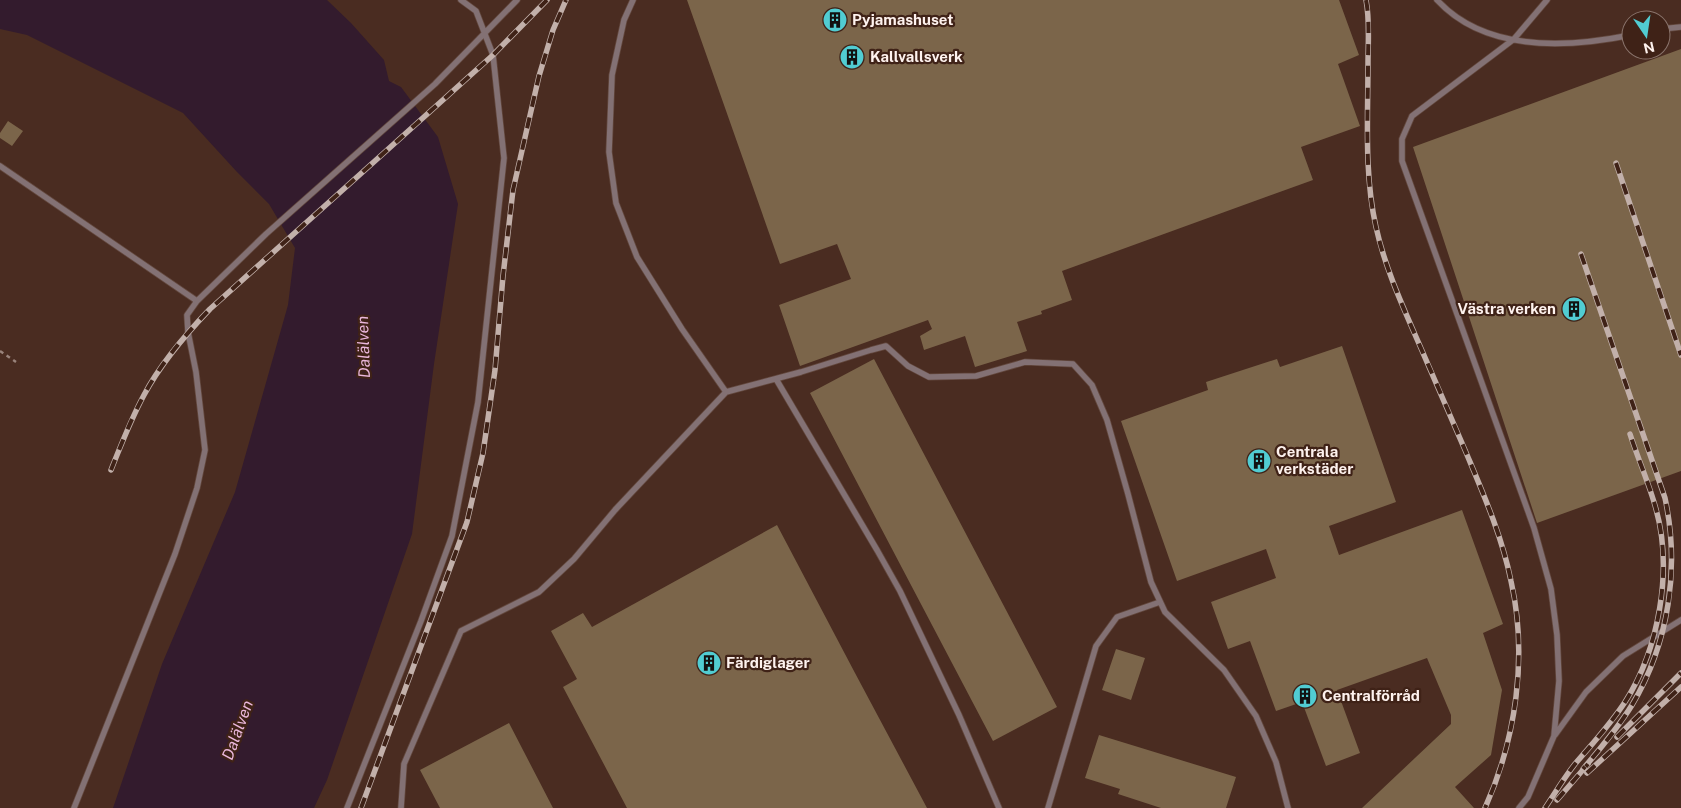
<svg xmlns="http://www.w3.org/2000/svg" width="1681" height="808" font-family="'Public Sans',sans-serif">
	<rect width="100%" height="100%" fill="#4a2c21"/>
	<path fill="#331b2d" d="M0 0H327L351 23 384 60 389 81 401 87 438 137 458 204 434 364 412 534 327 780 314 808H113L162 664 235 492 288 305 295 248 269 204 237 172 183 113 27 35 0 29Z"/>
	<path fill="#7b654a" d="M687 0H1339L1359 55 1338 64 1360 126 1301 147 1313 180 1062 271 1072 300 1041 311 1042 314 1017 322 1027 351 975 367 965 336 924 350 920 336 932 329 928 320 800 366 779 305 851 279 837 244 780 264Z
		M1681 49V471L1537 523 1413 147Z
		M8 121 23 131 12 146 0 138V133Z
		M1342 346 1396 502 1329 526 1339 555 1462 510 1503 624 1483 633 1502 690 1491 755 1455 787 1474 808H1362L1451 724V715L1427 658 1337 690 1360 753 1326 766 1302 702 1276 711 1250 641 1228 649 1211 602 1276 578 1266 549 1177 581 1121 421 1208 390 1206 382 1277 359 1280 367Z
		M874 359 1057 707 993 741 810 393Z
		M777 525 855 673 927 808H627L563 687 577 679 551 631 583 613 592 627Z
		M1116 649 1145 658 1131 700 1102 690Z
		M509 723 553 808H440L420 770Z
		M1099 735 1236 777 1226 808H1161L1118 794 1120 789 1085 778Z"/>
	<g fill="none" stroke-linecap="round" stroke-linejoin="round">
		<defs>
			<path id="lane" d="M633 0 624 20 612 75 609 152 616 203 637 257 682 329 726 392 801 372 871 350 886 346 908 366 929 377 976 376 1025 362 1073 364 1092 385 1107 420 1128 494 1151 582 1165 612 1224 670 1256 716 1276 762 1288 808
				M1437 0C1485 52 1567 48 1631 35
				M1661 29 1681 27
				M0 166 197 301
				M776 379 877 550 900 591 959 715 999 808
				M1555 735 1586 692 1623 656 1681 620
				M74 808 175 554 197 488 205 450 196 372 188 332 187 315 197 301 266 234 435 84 517 0
				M347 808 421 621 452 536 478 402 504 158 493 55 476 11 461 0
				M401 808 404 764 461 631 539 592 574 559 615 510 726 392
				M1048 808 1096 646 1117 617 1160 602
				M1519 808 1528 797 1554 736 1559 681 1557 635 1551 589 1534 528 1402 161V139L1412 116 1514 39 1547 0"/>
		</defs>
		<use href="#lane" stroke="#63483e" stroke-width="7"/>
		<path stroke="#99837b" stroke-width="2.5" stroke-dasharray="4 4" stroke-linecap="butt" d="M0 351 16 362"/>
		<use href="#lane" stroke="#837174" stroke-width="5.5"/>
		<defs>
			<path id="rail" d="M1366 0C1370 20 1368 43 1368 63 1368 117 1364 174 1376 227 1385 268 1403 307 1420 346 1435 380 1450 415 1465 450 1483 493 1502 536 1511 581 1528 656 1516 739 1485 808
				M1616 163 1681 355
				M1581 254 1665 498C1680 568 1669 643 1632 705 1618 728 1600 749 1583 769
				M111 470C121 445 131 419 144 395 161 363 185 335 210 309L493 55 547 0
				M1617 737 1681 673
				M1587 773 1681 687
				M1557 800 1588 764
				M361 808 467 522 483 453 495 370 503 276 513 190 539 76 553 30 566 0
				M1545 808C1555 793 1564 778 1575 764 1592 744 1610 725 1625 702 1659 649 1673 570 1656 509 1649 483 1638 459 1630 434"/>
		</defs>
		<use href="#rail" stroke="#c2b0aa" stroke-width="5.5"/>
		<use href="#rail" stroke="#3f2217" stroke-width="4" stroke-dasharray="11" stroke-linecap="butt"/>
	</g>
	<defs>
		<symbol id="building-disc" viewBox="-11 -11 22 22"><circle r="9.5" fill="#51ccd2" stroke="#3f2217"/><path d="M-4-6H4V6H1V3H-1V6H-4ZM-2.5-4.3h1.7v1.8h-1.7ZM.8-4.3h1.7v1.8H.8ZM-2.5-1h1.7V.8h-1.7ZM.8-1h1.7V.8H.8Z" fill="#111"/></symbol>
	</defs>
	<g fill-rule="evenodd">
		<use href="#building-disc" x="821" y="6" width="28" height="28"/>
		<use href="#building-disc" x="838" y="43" width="28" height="28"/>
		<use href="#building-disc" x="1560" y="295" width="28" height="28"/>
		<use href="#building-disc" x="1245" y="447" width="28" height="28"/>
		<use href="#building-disc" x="695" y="649" width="28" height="28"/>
		<use href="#building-disc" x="1291" y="682" width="28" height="28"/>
	</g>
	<g text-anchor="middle" stroke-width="4.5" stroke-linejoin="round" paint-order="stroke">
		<g font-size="15" font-weight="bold" fill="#fef2ee" stroke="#3f2217" text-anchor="start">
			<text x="852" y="25">Pyjamashuset</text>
			<text x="870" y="62">Kallvallsverk</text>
			<text x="1556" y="314" text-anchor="end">Västra verken</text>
			<text x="1276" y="457">Centrala<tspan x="1276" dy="17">verkstäder</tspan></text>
			<text x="726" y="668">Färdiglager</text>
			<text x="1322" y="701">Centralförråd</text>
		</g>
		<g font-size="16" font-style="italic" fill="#eab7db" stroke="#3f2217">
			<text transform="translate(363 347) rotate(-92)" y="6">Dalälven</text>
			<text transform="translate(237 730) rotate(-70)" y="6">Dalälven</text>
		</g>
	</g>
	<g transform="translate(1646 35) rotate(167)"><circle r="24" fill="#3f2217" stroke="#8b756d"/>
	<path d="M0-4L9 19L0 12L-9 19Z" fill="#51ccd2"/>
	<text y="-8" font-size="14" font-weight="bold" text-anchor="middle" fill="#fef2ee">N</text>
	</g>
</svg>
